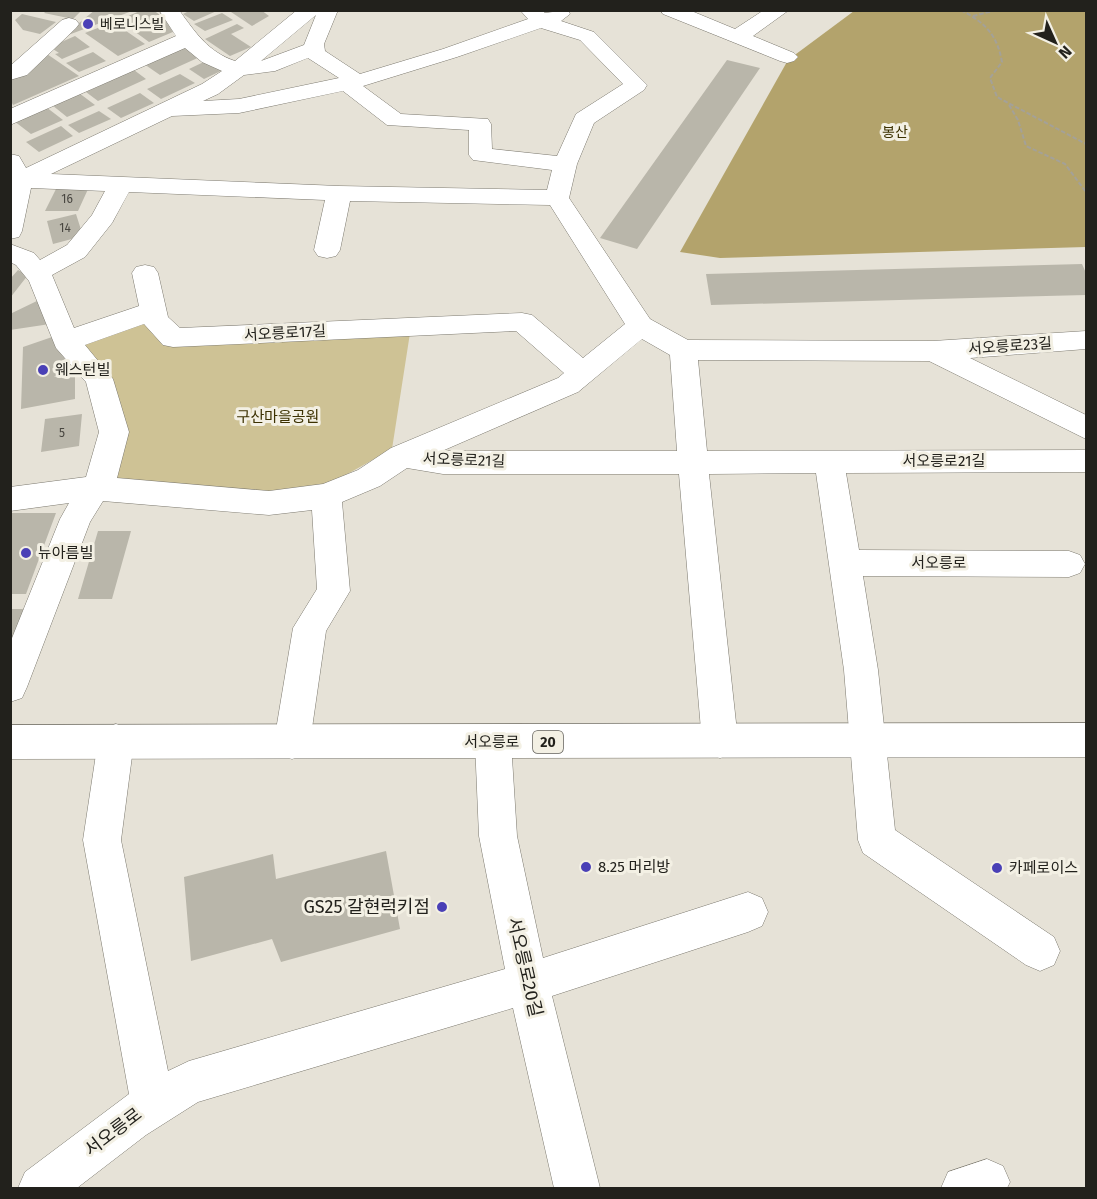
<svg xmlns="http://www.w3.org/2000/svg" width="1097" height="1199" font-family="'Fira Sans','Noto Sans KR',sans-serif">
	<rect width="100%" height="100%" fill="#e6e2d7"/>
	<path fill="#cec295" d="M148 319 150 328 410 333 392 449 319 490 276 497 104 482 114 432 83 343Z"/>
	<path fill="#b3a36c" d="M854 11H1086V247L720 258 680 252 788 60Z"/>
	<path fill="#b9b6aa" d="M47 10H82L73 19 44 13Z
		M95 10 132 11 63 37V36Z
		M142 10H153L180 29 149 42 119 20Z
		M184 10H219L194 21 183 14 187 12Z
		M228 10H261L269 16 252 26Z
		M222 13 233 20 205 31 194 24Z
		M22 14 56 22 40 34 23 30 15 20Z
		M113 22 145 44 118 56 85 33Z
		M237 24 244 28 231 34 251 47 230 56 205 39Z
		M75 36 90 47 62 59 55 54 59 53 50 47Z
		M186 45 202 56 160 75 144 64Z
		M93 52 106 61 79 72 66 63Z
		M47 54 79 76 13 105 10 99V79Z
		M210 59 225 69 204 79 189 69Z
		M727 60 760 68 637 249 600 238Z
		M134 70 146 79 98 101 86 92Z
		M180 74 195 83 161 99 147 89Z
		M79 93 95 105 67 117 52 105Z
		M140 93 154 103 121 118 107 108Z
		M46 107 63 120 31 134 14 121Z
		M99 111 111 119 79 133 68 125Z
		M61 126 73 136 39 152 26 142Z
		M57 187H89L78 211H45Z
		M76 214 83 236 53 244 47 221Z
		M1082 264 1086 273V295L711 305 706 274Z
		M18 270 28 275 10 298V279Z
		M41 299 50 324 10 330V314Z
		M55 336 68 366 54 377 75 373V399L21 409 23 347Z
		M82 414 79 446 41 452 45 419Z
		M10 513H56L26 594H10Z
		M98 531H131L112 599H78Z
		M10 609H33L10 649Z
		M386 851 400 929 281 962 272 939 191 961 184 877 273 854 276 879Z"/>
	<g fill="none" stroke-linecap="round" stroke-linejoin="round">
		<defs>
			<path id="minor" d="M159 10H179C195 32 208 52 235 61L297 10H338L324 44 325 51 360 74 443 49 528 19 520 10H542L545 13 568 10 570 14 561 21 594 32 647 85 644 90 594 123 577 164 569 198 650 319 688 340 933 341 1086 331V349L970 358 1086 415V439L929 361 698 360 707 451 1086 450V472L846 473 859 550 1069 551 1080 555 1085 564 1080 573 1069 577 863 576 878 670 895 830 1054 937 1060 951 1054 965 1040 971 1026 965 863 853 858 840 844 670 816 473 709 474 738 741 733 753 720 758 707 753 702 741 679 474H443L407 468 380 486 342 502 350 591 326 631 310 742 305 754 292 759 279 754 274 742 293 628 317 589 312 510 269 515 103 501 90 522 27 687 22 698 10 702V643L60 519 69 503 10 511V487L86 477 99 432 86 382 56 348 29 281 16 265 10 262V244L34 253 40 260 67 245 92 215 105 191 31 188 22 231 19 237 10 239V154L19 156 26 168 202 84 222 71 202 62 185 48 10 125V109L176 36ZM316 15 304 45 261 61ZM541 28 580 40 623 84 576 114 557 156 492 149 491 124 488 119 401 114 363 86 457 57ZM308 58 339 78 239 99 203 101 218 94 244 75 275 71ZM343 91 387 125 469 130V155L473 160 552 170 547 190 339 186 51 174 172 116 239 113ZM129 192 325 200 314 250 318 256 327 258 336 256 340 250 350 201 550 205 625 324 583 358 532 315 522 313 180 328 168 317 158 273 154 267 145 265 136 267 132 273 139 306 74 328 52 275 85 257 112 223ZM144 324 163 345 173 347 516 331 564 373 558 378 391 448 358 470 323 484 269 491 117 478 129 432 113 379 85 345ZM642 339 670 355 677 451H442L578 392Z
				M660 10H689L735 29 764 10H789L753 36 794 53 798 57 794 61 787 63 780 61 663 14Z
				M69 18 76 20 79 24 76 28 27 75 10 80V66L62 20Z
				M116 724 129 729 134 741 121 840 168 1071 189 1061 505 969 479 836 475 742 480 730 493 725 506 730 511 742 517 836 543 958 748 892 762 898 768 912 762 926 748 932 552 996 600 1188H554L513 1008 198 1102 146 1135 77 1188H18L25 1172 129 1094 83 840 98 741 103 729Z
				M987 1159 1003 1166 1010 1182 1007 1188H941L948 1172Z"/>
			<path id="major" d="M1086 723V757L10 759V725Z"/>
		</defs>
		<use href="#minor" stroke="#7c796f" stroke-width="1"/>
		<use href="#major" stroke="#7c796f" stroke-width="1"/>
		<path stroke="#a4a198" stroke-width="2" stroke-dasharray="4.5 2" stroke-linecap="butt" d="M961 10C985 23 997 34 1002 62L990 78 997 97 1086 144
			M973 16 997 10
			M1009 105 1018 120 1026 146 1065 164 1086 192"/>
		<use href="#minor" fill="#fff" fill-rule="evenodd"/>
		<use href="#major" fill="#fff" fill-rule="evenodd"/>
	</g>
	<g fill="#4a40b6" stroke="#f3f0e4" stroke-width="2">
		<circle cx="88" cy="24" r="6"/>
		<circle cx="43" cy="370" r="6"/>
		<circle cx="26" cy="553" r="6"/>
		<circle cx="586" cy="867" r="6"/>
		<circle cx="997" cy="868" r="6"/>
		<circle cx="442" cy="907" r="6"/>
	</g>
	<g text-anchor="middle" stroke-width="6" stroke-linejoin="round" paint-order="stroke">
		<g font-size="12" fill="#484640">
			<text x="67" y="203">16</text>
			<text x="65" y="232">14</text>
			<text x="62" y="437">5</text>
		</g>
		<g font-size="14" fill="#22211c" stroke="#f3f0e4" text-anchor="start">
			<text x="100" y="29">베로니스빌</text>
		</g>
		<g font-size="14" fill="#3c3101" stroke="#f3f0e4">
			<text x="895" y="137">봉산</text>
		</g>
		<rect fill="#f3f0e4" stroke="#615f58" stroke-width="1.5" x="533" y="731" width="30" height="22" rx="4.5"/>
		<g font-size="14" font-weight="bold" fill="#22211c">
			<text x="548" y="747">20</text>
		</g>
		<g font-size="15" fill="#22211c" stroke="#f3f0e4">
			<text transform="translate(285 333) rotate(-3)" y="5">서오릉로17길</text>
			<text transform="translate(1010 346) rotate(-4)" y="5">서오릉로23길</text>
			<text transform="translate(464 460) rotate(2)" y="5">서오릉로21길</text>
			<text x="944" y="466">서오릉로21길</text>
			<text x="939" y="568">서오릉로</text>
			<text x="492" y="747">서오릉로</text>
		</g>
		<g font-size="15" fill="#22211c" stroke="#f3f0e4" text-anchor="start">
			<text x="55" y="375">웨스턴빌</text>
			<text x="38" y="558">뉴아름빌</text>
			<text x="598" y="872">8.25 머리방</text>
			<text x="1009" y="873">카페로이스</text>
		</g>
		<g font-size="15" fill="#3c3101" stroke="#f3f0e4">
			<text x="278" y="422">구산마을공원</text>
		</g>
		<g font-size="18" fill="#22211c" stroke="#f3f0e4" text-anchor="end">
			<text x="430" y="913">GS25 갈현럭키점</text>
		</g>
		<g font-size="18" fill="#22211c" stroke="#f3f0e4">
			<text transform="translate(525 967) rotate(77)" y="6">서오릉로20길</text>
			<text transform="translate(113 1132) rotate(-37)" y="6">서오릉로</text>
		</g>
	</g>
	<rect width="1097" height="1199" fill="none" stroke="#22211c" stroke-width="24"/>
	<g transform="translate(1055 42) rotate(135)" stroke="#f3f0e4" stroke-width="4.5" paint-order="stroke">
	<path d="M0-4.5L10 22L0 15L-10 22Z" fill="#22211c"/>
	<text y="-9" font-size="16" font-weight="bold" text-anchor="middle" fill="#22211c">N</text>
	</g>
</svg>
